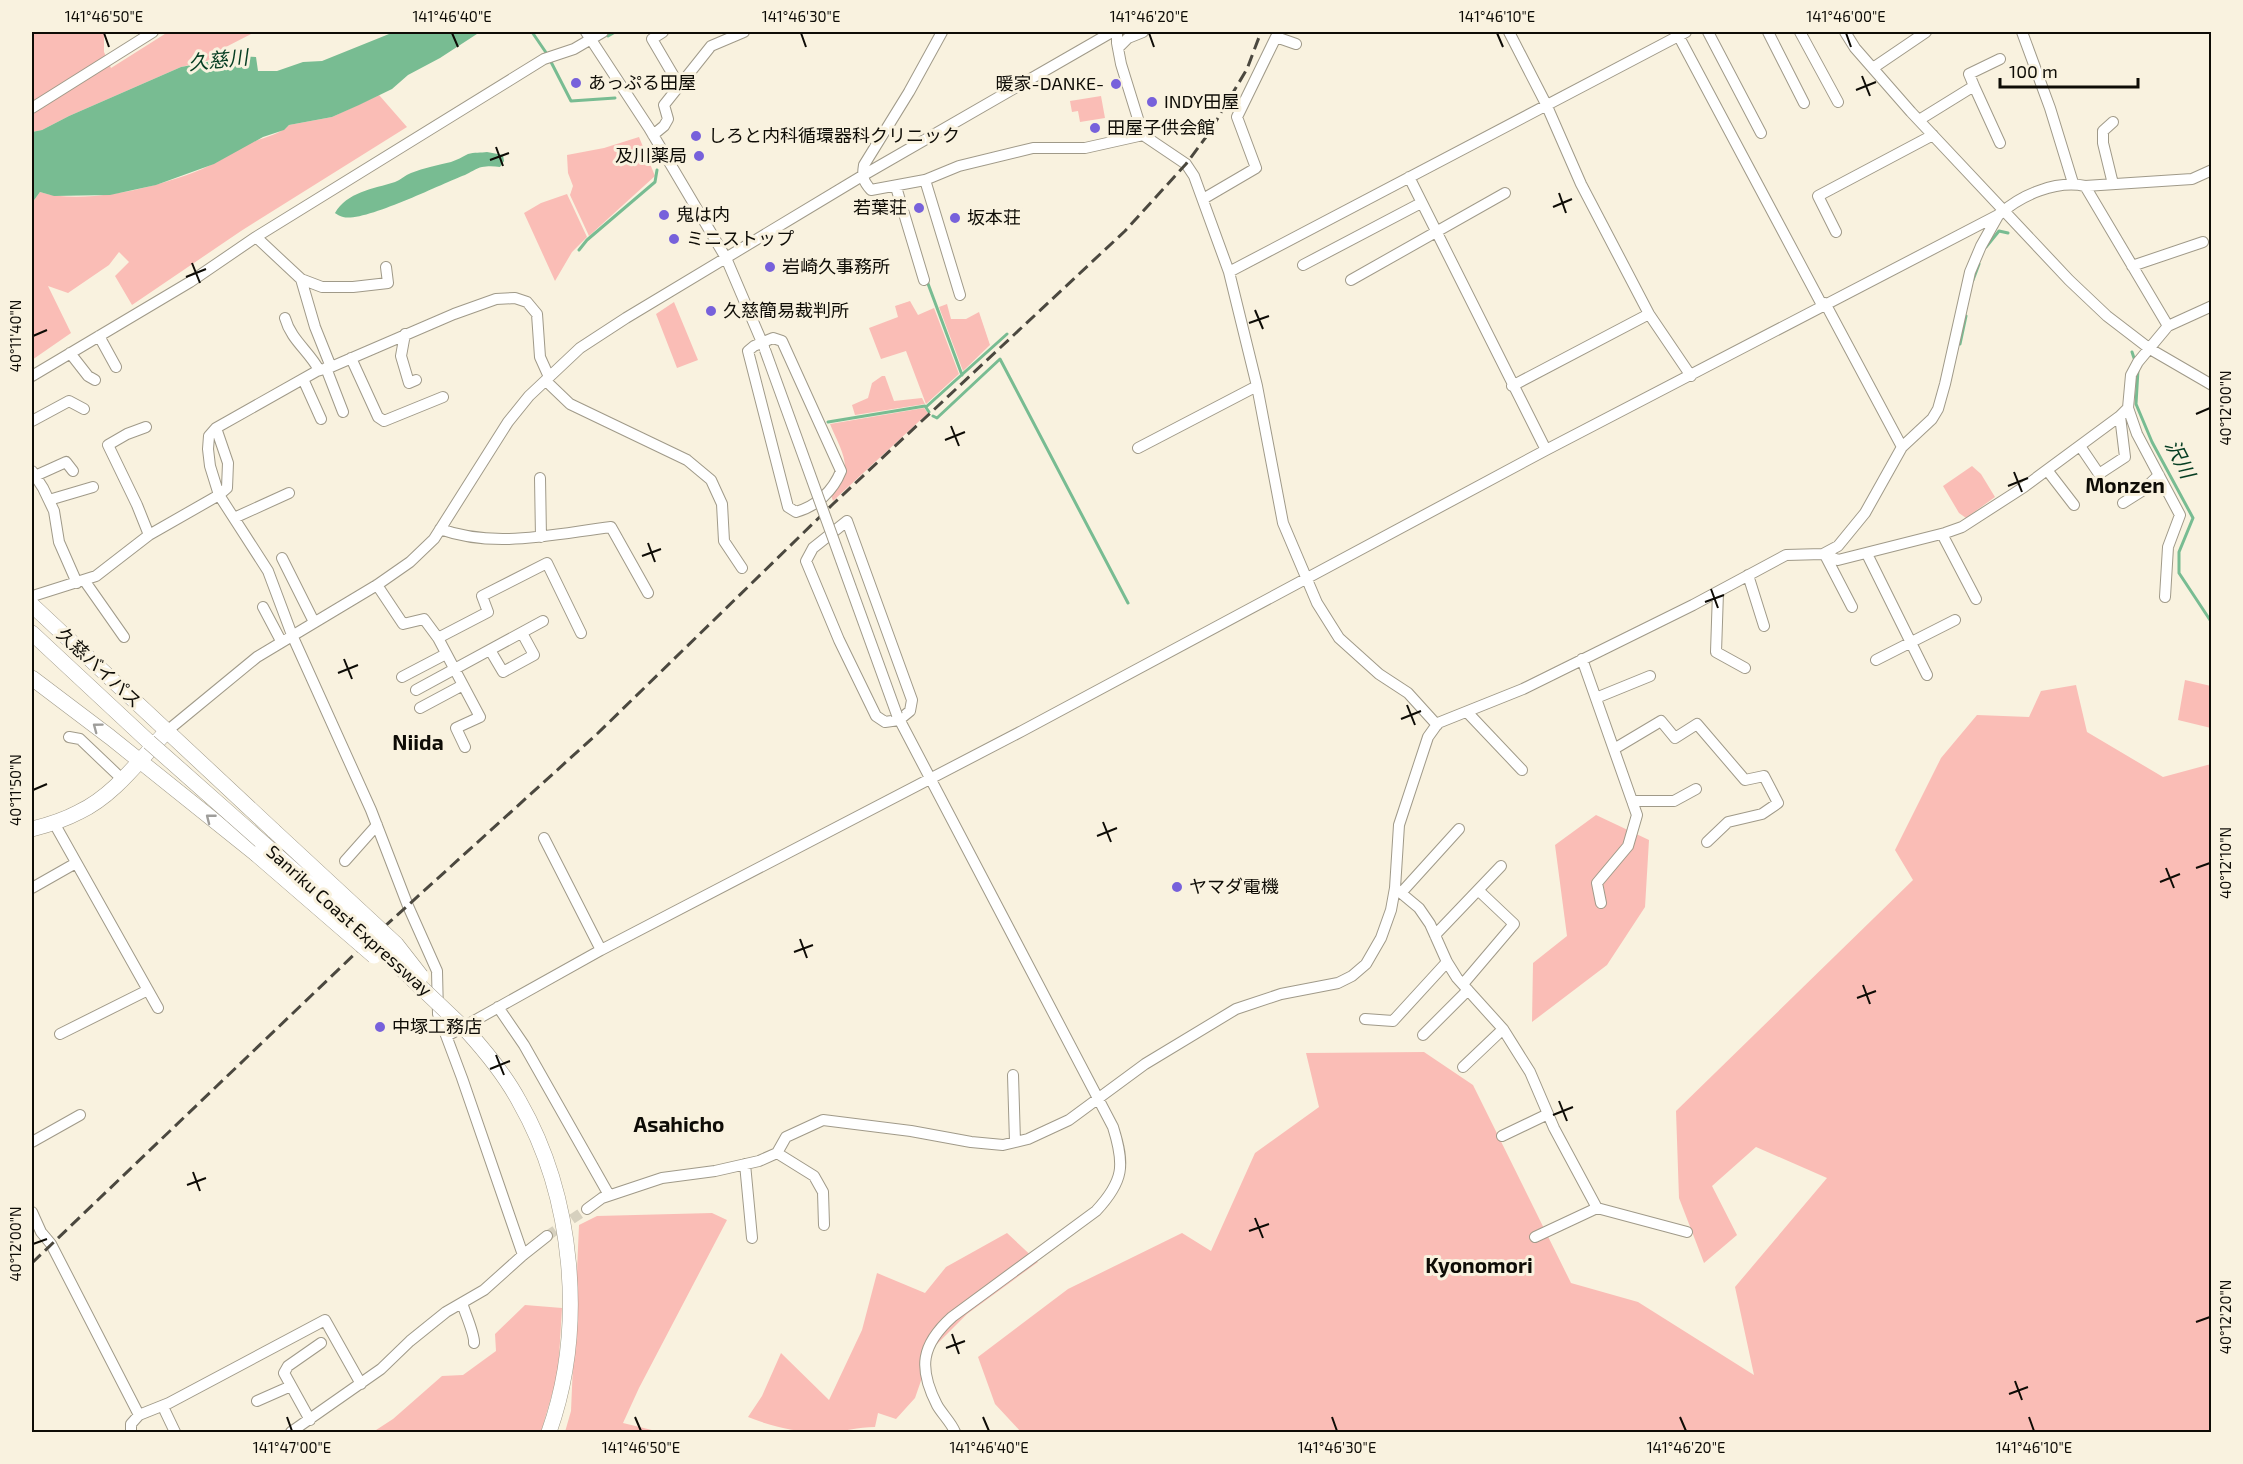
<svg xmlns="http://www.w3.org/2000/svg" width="2243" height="1464" font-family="'Exo 2','Noto Sans JP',sans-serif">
	<rect width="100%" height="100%" fill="#f9f2df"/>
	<path fill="#fabdb6" d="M32 32H104V52L111 68 168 32H255L220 50 210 60 181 67 69 116 42 130 32 132Z
		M379 95 407 127 241 231 132 305 115 276 129 262 119 252 109 265 68 293 48 286 71 333 32 360V203L40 192C87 207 173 184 215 163 227 157 236 150 248 144 260 138 280 135 289 125L332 117Z
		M1101 96 1105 118 1080 122 1078 111 1072 112 1070 101Z
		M639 137 655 176 589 236 570 195 573 186 568 173 567 155 604 148Z
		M567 194 587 237 572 252 555 281 524 213 541 203Z
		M910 301 918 315 934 308 959 374 926 404 906 351 881 359 869 328 898 317 895 306Z
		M674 302 698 360 677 368 656 314Z
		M947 304 951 319H966L979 312 990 345 963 371 939 307Z
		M882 376H885L894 401 922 398 925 404 855 415 852 405 868 398 872 383Z
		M924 408 928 413 833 501 831 495C857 471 841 451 830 424Z
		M1972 466 1981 474 1995 497 1966 518 1959 513 1943 486Z
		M2185 680 2211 686V728L2178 720Z
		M2076 685 2087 732 2163 777 2211 764V1432H1021L995 1404 978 1357 1068 1289 1182 1233 1211 1251 1255 1153 1319 1107 1306 1053 1424 1052 1473 1085 1571 1283 1638 1302 1754 1375 1735 1287 1827 1178 1756 1147 1712 1186 1737 1235 1704 1263 1679 1198 1676 1111 1913 880 1895 850 1941 758 1977 715 2029 717 2041 691Z
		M1596 815 1649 840 1645 907 1607 965 1532 1022 1533 963 1567 936 1555 845Z
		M712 1213 727 1220 639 1388 623 1423 660 1432H565L571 1411 579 1225 597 1216Z
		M1007 1233 1038 1262 967 1314 932 1349 915 1398 896 1419 878 1413 875 1427C857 1427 840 1433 822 1432 796 1432 773 1427 748 1417L762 1396 781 1353 829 1400 862 1330 877 1273 925 1293 946 1267Z
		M525 1305 562 1308 558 1374 541 1432H373L393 1419 442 1376 463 1375 496 1351 495 1334Z"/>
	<path fill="#78bc92" d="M394 32H480L440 58 408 75 392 89 359 105 332 117 289 125 284 130 263 137 214 164 156 185 110 195 54 196 40 192 32 203V132L42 130 69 116 181 67 238 56 256 57 258 71H277L303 62 322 61Z
		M487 152 503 155 504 161 500 167C494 166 487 166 482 167 476 168 470 173 465 175 441 184 363 223 343 217 342 217 336 214 335 213 347 192 373 189 395 182 401 180 405 175 411 173 424 168 438 165 451 162 457 160 462 157 468 154 474 152 481 153 487 152Z"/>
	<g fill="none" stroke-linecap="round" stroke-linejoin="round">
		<path stroke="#78bc92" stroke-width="3" d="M532 32 547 54
			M608 36 615 32
			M550 60 571 101 615 98
			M1986 247 1999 231 2008 233
			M579 250 587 240 655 182 657 170
			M1973 280 1979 264
			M927 281 962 375
			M1960 344 1966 316
			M2132 352 2134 358
			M2138 370 2136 404 2152 442 2193 518 2179 552V573L2212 623
			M926 407 1007 334
			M933 416 937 418 1000 359 1128 603
			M828 422 925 406 929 412"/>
		<path stroke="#d6d0be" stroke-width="10" stroke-dasharray="10 5" stroke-linecap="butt" d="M547 1236 587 1209"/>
		<defs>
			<path id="minor" d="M586 32 649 128 726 258 764 347
				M663 32 652 39 679 85
				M942 32 909 92 864 165C862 177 863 181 871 190L925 180 959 166 1033 148H1085L1143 135
				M1117 32V43L1121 64 1143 135 1186 164 1194 176 1229 272 1257 386 1283 523 1317 603 1339 638 1379 674 1408 693 1437 725
				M1509 32 1546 104 1581 184 1649 314 1691 376
				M1708 32 1761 133
				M1768 32 1804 103
				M1800 32 1838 102
				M1845 32 1855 48 1911 112 2069 280 2107 316 2150 349 2212 385
				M2022 32 2050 108 2073 183
				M1678 35 1822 305
				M1118 48 1128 38 1143 32
				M1873 68 1926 32
				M1974 86 2000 143
				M32 108 153 32
				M1919 120 1974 86 1969 74 2000 59
				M653 135 664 126 668 119 664 105 711 46 744 32
				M1409 177 1546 450
				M925 180 960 295
				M2113 184 2103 143V131L2113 122
				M2085 186 2192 179 2212 170
				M896 187 924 280
				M1203 199 1256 168 1237 117 1276 37 1296 44
				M1836 232 1818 196 1933 135
				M256 237 301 279 315 327 331 367
				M1303 265 1421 203
				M2132 266 2203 242
				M1229 272 1686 32
				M301 279 322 287H353L388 283 386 267
				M1351 280 1505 193
				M1825 303 1902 447
				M285 318C291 340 309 351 319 370
				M405 334 401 356 409 383 416 380
				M99 336 116 367
				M773 338 782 341 841 471C833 491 817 506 796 512L788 507 748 351 754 346Z
				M70 353 88 376 95 380
				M351 358 378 417 384 421 443 397
				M326 368 343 412
				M32 376 190 282 256 237 544 59 574 49 603 32
				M303 379 321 419
				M546 381 570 404 687 460 711 480 722 504 724 541 742 568
				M1512 386 1649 314
				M2128 408 2137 434 2180 515 2168 547 2165 597
				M32 421 69 401 84 409
				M146 427 127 434 108 445 137 505 149 535
				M2080 446 2099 474 2125 457 2120 416
				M1138 448 1257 386
				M2047 470 2074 505
				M32 471 43 488 54 511 59 542 77 583
				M35 476 66 462 73 471
				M540 478 541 537
				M49 500 93 487
				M2123 503 2142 491 2159 475
				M234 518 289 493
				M847 521 912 700 910 711 899 720 885 722 876 716 839 640 806 561 813 548Z
				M440 529C495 549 554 534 611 527L648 593
				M1942 534 1976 599
				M1823 554 1838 560 1945 533 1962 527 2024 487 2120 416 2128 408 2131 375 2138 362 2168 326
				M1867 554 1927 675
				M1825 555 1852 607
				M282 558 314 622
				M1748 575 1764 626
				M84 580 124 637
				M377 585 403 624 424 619 438 638 480 717 456 728 465 747
				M1718 592 1716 652 1745 668
				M36 595 96 576 149 535 219 495 227 488 228 463 216 428
				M263 607 281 641
				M438 638 488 612 482 596 547 563 581 633
				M490 650 503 672 534 655 522 633
				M1582 659 1637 815 1628 846 1597 883 1601 903
				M1876 660 1955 620
				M402 677 446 654
				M416 690 543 621
				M1596 698 1650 676
				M420 708 463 685
				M1467 712 1522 770
				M897 715 1113 1127C1125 1165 1124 1181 1096 1211L952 1317C921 1345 918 1368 937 1405 942 1414 951 1422 955 1432
				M167 731 257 657 377 585 410 562 434 539 508 422 529 396 580 348 626 318 862 176 1112 32
				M69 737 80 739 123 780
				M1614 749 1661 721 1675 738 1697 724 1745 780 1764 776 1778 803 1762 814 1728 822 1707 842
				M1632 801H1674L1696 789
				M54 823 158 1008
				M544 838 601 950
				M345 861 377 825
				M32 888 76 863
				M1395 888 1419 908 1430 924 1447 962 1457 978 1503 1029 1530 1072 1554 1128 1597 1208 1687 1232
				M1401 893 1459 829
				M1435 935 1501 866
				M1463 984 1514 924 1478 890
				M498 1007 524 1045 609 1195
				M1365 1019 1393 1021 1447 962
				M60 1034 148 990
				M1423 1035 1468 990
				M447 1036 601 950 1022 731 1546 450 2000 214C2021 195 2056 180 2085 186L2168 326 2212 306
				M1463 1067 1503 1029
				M1013 1075 1015 1142
				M1502 1136 1548 1114
				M32 1142 80 1115
				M777 1153 814 1176 823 1192 824 1225
				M745 1164 752 1238
				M587 1209 602 1198 662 1178 715 1171 759 1161 777 1153 786 1137 823 1120 911 1131 971 1142 1003 1145 1028 1139 1069 1120 1145 1064 1236 1009 1281 994 1338 983 1352 976 1366 964 1381 938 1391 910 1395 888 1399 825 1428 737 1438 723 1523 689 1693 605 1786 555 1823 554 1838 546 1865 513 1902 447 1932 419 1938 409 1945 384 1970 272 1981 246 1999 214
				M32 1212 41 1232 51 1244 139 1415
				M1535 1237 1597 1208
				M523 1255 462 1078 438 1014 437 971 408 906 371 810 292 635 268 571 219 495 210 466 208 449 209 436 216 428 317 371 331 367 454 314 496 299 515 298 527 302 537 314 540 357 549 377
				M462 1303C465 1313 475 1335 474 1343
				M257 1401 291 1386
				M165 1411 175 1432
				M310 1420 284 1373 288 1366 321 1343
				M131 1432V1424L139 1415 169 1403 325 1320 361 1384
				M291 1432 381 1369 410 1341 446 1312 484 1290 523 1255 547 1236"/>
			<path id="highway" d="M32 605 274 831
				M32 633 149 742
				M32 678 110 737 256 854
				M32 829C48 825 64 820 79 812 115 795 140 759 167 731
				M467 1031C487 1053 505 1075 519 1101 574 1197 586 1328 549 1432"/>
		</defs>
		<use href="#minor" stroke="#a09a89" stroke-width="12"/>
		<use href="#highway" stroke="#a09a89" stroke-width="16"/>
		<use href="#minor" stroke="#fff" stroke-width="10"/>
		<use href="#highway" stroke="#fff" stroke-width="15"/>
		<path stroke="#4b483f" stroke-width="3" stroke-dasharray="12 6" stroke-linecap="butt" d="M32 1263 362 947 598 733 833 504 1125 231 1186 164 1209 133 1247 69 1261 32"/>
		<defs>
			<path id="minor-bridge" d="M765 350 897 715"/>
			<path id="highway-bridge" d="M149 742 351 921 467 1031
				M274 831 396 944 421 976
				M256 854 374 956"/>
		</defs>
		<use href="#minor-bridge" stroke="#a09a89" stroke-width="12" stroke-linecap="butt"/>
		<use href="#highway-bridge" stroke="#a09a89" stroke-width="16" stroke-linecap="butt"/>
		<use href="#minor-bridge" stroke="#fff" stroke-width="10"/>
		<use href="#highway-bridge" stroke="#fff" stroke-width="15"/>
	</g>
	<defs><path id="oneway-chevron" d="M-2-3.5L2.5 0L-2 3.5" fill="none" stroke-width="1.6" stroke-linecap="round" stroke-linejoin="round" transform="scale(1.5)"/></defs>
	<g stroke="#9f9e9b">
		<use href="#oneway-chevron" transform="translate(97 727) rotate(-143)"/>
		<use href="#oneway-chevron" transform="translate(210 818) rotate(-142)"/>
	</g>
	<path fill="none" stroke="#0e0c06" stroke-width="2" d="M104 33 109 47M452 33 458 47M801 33 806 47M1149 33 1154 47M1497 33 1503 47M1846 33 1851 47M1862 76 1870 96M1856 90 1876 82M496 147 503 166M490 160 509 153M1559 193 1566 213M1553 207 1572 199M192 263 200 283M186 277 206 269M1255 310 1263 329M1249 323 1269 316M33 336 47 330M2196 414 2210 408M951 426 959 446M945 440 965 432M2014 472 2022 492M2008 486 2028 478M648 543 655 562M642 556 661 549M1711 589 1718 608M1705 602 1724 595M344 659 352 679M338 673 358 665M1407 705 1415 725M1401 719 1421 711M33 790 47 784M1103 822 1111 842M1097 836 1117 828M2166 868 2174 888M2196 868 2210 863M2160 882 2180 874M800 939 807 958M794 952 813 945M1863 985 1870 1004M1857 998 1876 991M496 1055 504 1075M490 1069 510 1061M1559 1101 1567 1121M1553 1115 1573 1107M193 1172 200 1191M187 1185 206 1178M1255 1218 1263 1238M1249 1231 1269 1224M33 1244 47 1239M2196 1322 2210 1317M952 1334 959 1354M946 1348 965 1341M2015 1381 2022 1400M2009 1394 2028 1387M287 1417 292 1431M635 1417 641 1431M983 1417 989 1431M1332 1417 1337 1431M1680 1417 1686 1431M2029 1417 2034 1431"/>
	<g fill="#7761db" stroke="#f9f2df" stroke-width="2">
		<circle cx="576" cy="83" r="6"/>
		<circle cx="1116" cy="84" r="6"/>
		<circle cx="1152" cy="102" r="6"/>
		<circle cx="1095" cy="128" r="6"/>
		<circle cx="696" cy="136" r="6"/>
		<circle cx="699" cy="156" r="6"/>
		<circle cx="919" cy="208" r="6"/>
		<circle cx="664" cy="215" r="6"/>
		<circle cx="955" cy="218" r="6"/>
		<circle cx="674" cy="239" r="6"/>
		<circle cx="770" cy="267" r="6"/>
		<circle cx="711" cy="311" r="6"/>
		<circle cx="1177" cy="887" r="6"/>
		<circle cx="380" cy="1027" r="6"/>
	</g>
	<g text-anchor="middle" stroke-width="6" stroke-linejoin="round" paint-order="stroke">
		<g font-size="18" fill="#0e0c06" stroke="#f9f2df" text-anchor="start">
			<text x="588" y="89">あっぷる田屋</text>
			<text x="1104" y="90" text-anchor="end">暖家-DANKE-</text>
			<text x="1164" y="108">INDY田屋</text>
			<text x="1107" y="134">田屋子供会館</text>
			<text x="708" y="142">しろと内科循環器科クリニック</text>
			<text x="687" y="162" text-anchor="end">及川薬局</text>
			<text x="907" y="214" text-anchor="end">若葉荘</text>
			<text x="676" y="221">鬼は内</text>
			<text x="967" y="224">坂本荘</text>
			<text x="686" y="245">ミニストップ</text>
			<text x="782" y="273">岩崎久事務所</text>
			<text x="723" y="317">久慈簡易裁判所</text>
			<text x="1189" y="893">ヤマダ電機</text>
			<text x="392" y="1033">中塚工務店</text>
		</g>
		<g font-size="18" fill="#0e0c06" stroke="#f9f2df">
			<text transform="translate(99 668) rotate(43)" y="6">久慈バイパス</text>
			<text transform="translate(349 921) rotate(42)" y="6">Sanriku Coast Expressway</text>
		</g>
		<g font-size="20" font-style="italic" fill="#053d22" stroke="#f9f2df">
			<text transform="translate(218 60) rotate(-6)" y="7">久慈川</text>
			<text transform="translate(2180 459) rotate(63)" y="7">沢川</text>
		</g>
		<g font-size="21" font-weight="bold" fill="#0e0c06" stroke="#f9f2df">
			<text x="2125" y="493">Monzen</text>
			<text x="418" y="750">Niida</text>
			<text x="679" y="1132">Asahicho</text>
			<text x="1479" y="1273">Kyonomori</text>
		</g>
	</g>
	<rect width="2243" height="1464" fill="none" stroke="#f9f2df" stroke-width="66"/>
	<path d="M2000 78v9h138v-9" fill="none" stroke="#0e0c06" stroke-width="3"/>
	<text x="2009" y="78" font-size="18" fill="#0e0c06" stroke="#f9f2df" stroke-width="4.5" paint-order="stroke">100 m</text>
	<rect x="33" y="33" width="2177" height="1398" fill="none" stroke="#0e0c06" stroke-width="2"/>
	<g font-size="15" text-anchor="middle" fill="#0e0c06">
		<text x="104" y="22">141°46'50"E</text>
		<text x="452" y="22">141°46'40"E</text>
		<text x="801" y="22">141°46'30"E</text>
		<text x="1149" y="22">141°46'20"E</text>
		<text x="1497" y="22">141°46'10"E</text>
		<text x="1846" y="22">141°46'00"E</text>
		<text transform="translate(16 336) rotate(-90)" y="5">40°11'40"N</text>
		<text transform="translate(2226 408) rotate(-90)" y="5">40°12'00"N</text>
		<text transform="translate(16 790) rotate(-90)" y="5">40°11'50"N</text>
		<text transform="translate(2226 863) rotate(-90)" y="5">40°12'10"N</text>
		<text transform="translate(16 1244) rotate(-90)" y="5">40°12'00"N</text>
		<text transform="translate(2226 1317) rotate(-90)" y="5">40°12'20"N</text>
		<text x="292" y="1453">141°47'00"E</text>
		<text x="641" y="1453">141°46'50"E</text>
		<text x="989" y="1453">141°46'40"E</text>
		<text x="1337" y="1453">141°46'30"E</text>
		<text x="1686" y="1453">141°46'20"E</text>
		<text x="2034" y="1453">141°46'10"E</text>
	</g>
</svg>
